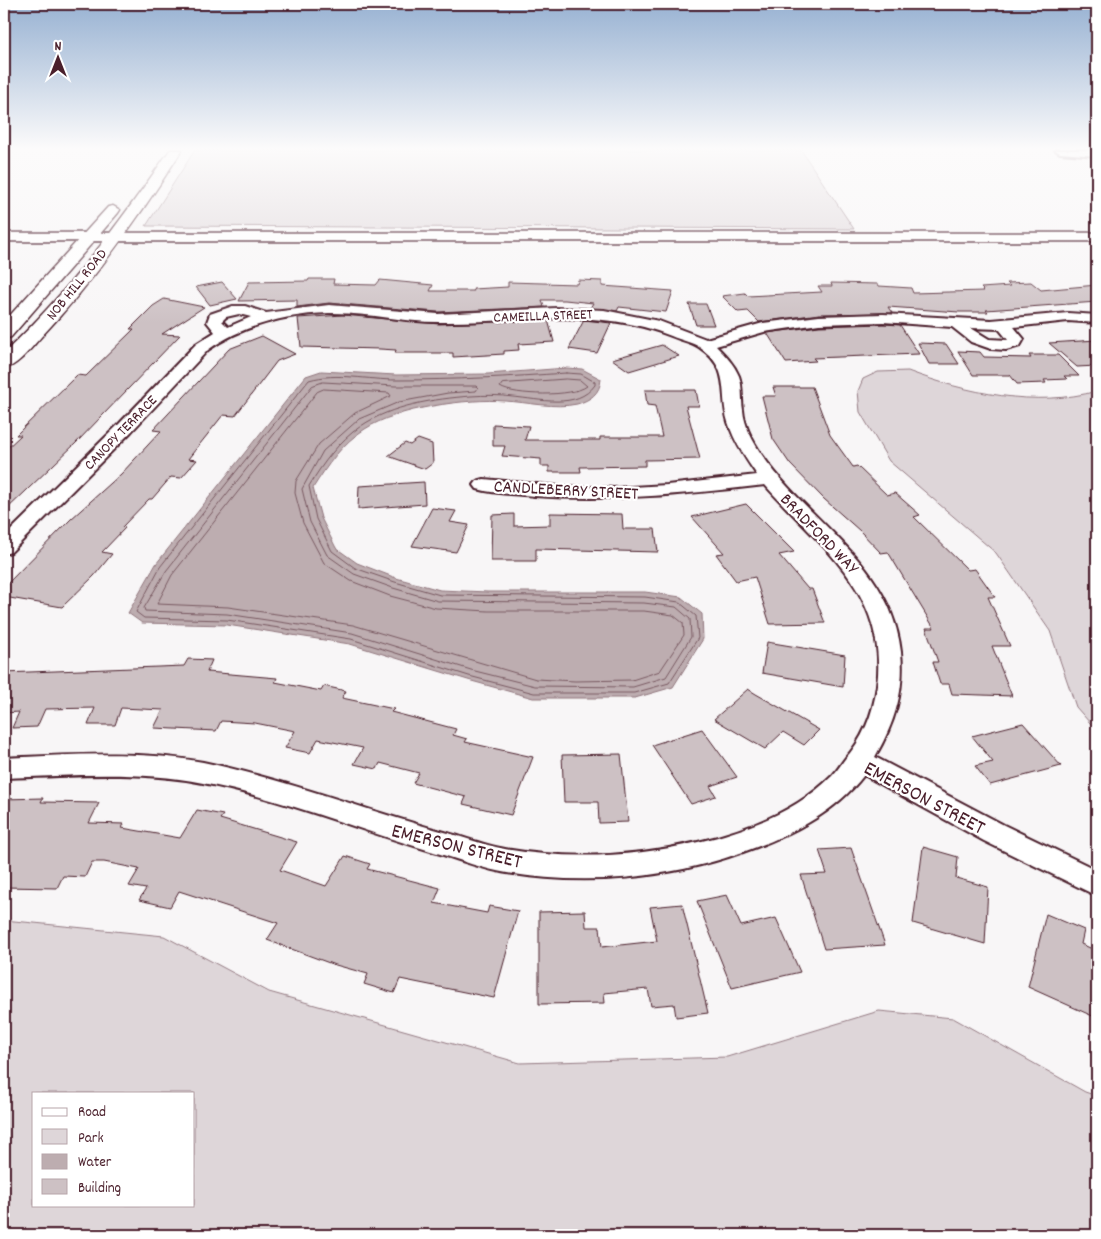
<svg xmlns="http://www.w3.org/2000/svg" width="1101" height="1239" font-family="Dekko,sans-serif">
	<rect width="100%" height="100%" fill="#f8f6f7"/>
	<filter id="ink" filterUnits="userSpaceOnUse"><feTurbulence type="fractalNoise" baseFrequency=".02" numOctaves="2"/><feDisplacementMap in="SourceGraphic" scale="10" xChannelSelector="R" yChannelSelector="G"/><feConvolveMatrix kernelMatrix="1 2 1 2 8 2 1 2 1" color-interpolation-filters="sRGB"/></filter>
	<g filter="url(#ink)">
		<path fill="#ded6d9" stroke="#947a82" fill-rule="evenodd" d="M195 150H801L854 229 146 226Z
			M908 371C966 393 1036 408 1097 391V731L1076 707 1050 631 996 553 889 461 860 412 858 391 863 379 878 372Z
			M4 920 164 936 269 992 520 1063 727 1057 879 1011 953 1018 1085 1092 1097 1096V1235H4ZM34 1093H194V1205H34Z"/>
		<path fill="#bdadb0" stroke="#8f747b" d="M566 368 582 369 601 379C600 394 590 400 577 404 555 409 527 402 505 401 467 398 397 408 365 429 342 443 327 466 313 488L321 518 336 548 357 563 396 578 440 590 488 592H645L681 597 702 614 703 639 673 687 635 698H533L468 680 350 644 227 625 142 623 128 613 156 564 306 376 321 371 396 375 488 374Z"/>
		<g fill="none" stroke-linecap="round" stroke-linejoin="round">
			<path stroke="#785860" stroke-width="1" d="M566 373 581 374 595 382V385C577 410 539 399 513 397 499 395 485 395 471 396 434 399 392 405 361 426 339 441 323 463 309 486L316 519 332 551 355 568 395 582 440 595 645 597 679 602 696 616 698 638 669 683 634 693H534L469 676 351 639 227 620 144 618 136 612 160 567 309 380C337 372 368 380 397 380 453 380 510 377 566 373Z
				M566 379 580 380 587 386C573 397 514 396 500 387L502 384Z
				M323 382 395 386H476L478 388 476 391 448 393 399 402 359 419 323 451 302 489 310 522 327 555 354 574 393 588 438 601 644 603 676 607 690 619 691 637 666 677 633 687 535 686 471 670 352 633 227 614 145 611 144 608 166 571 312 386Z
				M324 389 389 393 391 396 355 413 319 444 296 481 295 493 303 523 324 563 351 581 390 596 436 608 488 611H644L673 615 683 623 684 635 660 671 632 680 575 681 536 679 353 625 228 607 157 604 172 575 317 392Z"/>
		</g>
		<path fill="#cdc1c4" stroke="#4a1f2b" d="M309 279H334L333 284 376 285 380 280 433 285 430 291H474L473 289 508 287V282L577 284 578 280 602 281V286L673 291 666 312 619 307 617 311 590 308 593 303 565 300H542L544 307 438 312 329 303 297 307V300L239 301 249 282 308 281Z
			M222 282 237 299 210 305 196 287Z
			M1031 282 1041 290 1097 285V302L986 310 988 312H959L888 307 892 313 819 314 759 322 748 311 738 312 722 296 745 293 748 296 822 292 818 286H832L831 283 878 284 879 286 911 288 913 293 984 291 981 288 1010 286 1007 283Z
			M164 299 204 307 162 334 180 335 76 443 4 512V451L21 435H16L77 375 86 376 134 329H130L153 306Z
			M689 304H706L714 325H696Z
			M343 315 439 324 548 320 554 342 518 344 519 350 504 351V354L453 357V353H395L396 350 380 349 301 347 298 318Z
			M584 320 611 323 597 353 569 349Z
			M883 324 900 325 919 354 813 358 816 361 786 363 767 333 819 326Z
			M262 336 295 354 277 361 235 416 223 415 188 459 197 460 181 478 171 477 152 499H149L122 527 125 528 102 552 112 554 94 576 62 607 4 597V587L71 519 121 474 161 431 153 430 229 349Z
			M1097 340V366L1077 367 1049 343Z
			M918 343 946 344 959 364H929Z
			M662 345 679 356 629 371 612 359Z
			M958 351 980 352 984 357 1031 358 1029 355H1058L1079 376H1064L1067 379 1044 380 1046 383 1017 384 1010 375H973Z
			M773 387H812L830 435 853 467 857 466 887 495 895 493 920 515 914 517 968 570 975 569 995 597H988L1010 646H992L1012 696 952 694 949 684H940L933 662H938L926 628H934L888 552 881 553 860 531 824 499 790 464 773 439 762 396H776Z
			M645 390H696L699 406H686L700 459 645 460V466L580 467 581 472H549V466H541V459L502 456 505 446H493V424L529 426 525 440H600V437H662L655 406 647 405Z
			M418 439 432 444 433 463 425 469 388 456 405 443 410 445Z
			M424 482 425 504 358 509 359 486Z
			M746 504 794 552 779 555 808 589H812L825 623 770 624 755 577 736 581 716 554 724 553 692 517Z
			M432 508 456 511 450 522 469 525 456 552 412 546Z
			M550 513 622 514 623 529H655L658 552 536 549V561H491L492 515 514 514V526L550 525Z
			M767 642 845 655 843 687 762 673Z
			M188 659 212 660 207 672 277 678 275 682 321 691 324 686 346 691 342 698 394 709 391 712 456 729 453 735 467 739 465 742 533 757 511 815 463 804 466 797 413 783 419 773 380 763 377 769 354 764 363 748 318 739 310 753 285 748 295 731 255 723 221 721 216 731 154 728 163 710 121 708 115 725H88L95 708 45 709 37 727 12 728 19 712 4 713V673L184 666Z
			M748 689 756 694 819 730 804 745 783 732 765 749 714 719Z
			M1023 723 1061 766 990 785 975 766 993 762 972 736Z
			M702 729 737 777 710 786 716 796 691 804 652 745Z
			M621 754 628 822 599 823 598 802H564L562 755Z
			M43 798 41 802 99 803 89 823 124 824 122 828 180 838 197 810 223 815 220 819 297 842 280 870 326 886 345 856 370 864 367 869 440 888 434 903 487 913 489 906 518 911 494 998 400 979 394 993 364 984 368 974 332 964 267 940 278 923 179 891 170 907 139 900 146 889 129 886 139 869 104 862H92L85 877 63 876 57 888 4 887V799Z
			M923 847 958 857 956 878 988 887 985 944 913 923Z
			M851 848 885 945 824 949 801 875 827 874 819 850Z
			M727 895 741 926 776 918 800 972 732 988 697 901Z
			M682 904 708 1013 676 1017 674 1004 651 1006 648 989 604 993 605 1003 539 1004V912L585 911 586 927H600L602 947 657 941 650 907Z
			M1046 914 1084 930 1081 944 1097 951V1018L1028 987Z"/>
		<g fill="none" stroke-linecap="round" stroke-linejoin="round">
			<defs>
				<path id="minor" d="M1055 150H1097V156L1060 153Z
					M4 233H1097V241H4Z
					M329 305 438 314 556 308 604 310 659 321 706 339 763 323 819 316 883 314 991 320 1068 313 1097 315V323L1068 321 1014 327 1024 339 1020 346 1006 350 991 349 971 342 952 327 883 322 819 324 764 332 716 346C725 355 734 364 739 376 743 387 741 398 743 410 744 425 753 442 762 455 809 523 891 563 901 652 905 692 894 724 875 757L1004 825 1097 870V896L984 841 864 775C834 814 789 836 743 852 668 879 586 886 507 873 483 869 460 860 437 853 359 830 283 799 203 783 138 770 69 776 4 778V758C69 755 139 750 203 762 284 779 362 809 441 831 463 837 484 845 505 849 569 860 635 857 698 842 745 831 797 811 832 776 839 769 843 760 850 753 868 730 876 704 878 675 883 587 817 544 765 485 687 494 612 502 534 496 515 494 495 494 477 489L474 485 477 481 484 479 558 486 614 488 667 485 757 475C745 458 734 441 728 422 719 393 732 369 699 347 692 342 680 340 671 336 595 306 518 323 439 322 402 322 366 312 329 313 287 314 241 326 208 350L131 432 11 552 4 554V537L119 424 196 344 215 332 207 322 210 314 233 306H245L266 313ZM239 314 251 317 228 327 222 321 226 317ZM971 328 999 329 1008 340 989 339Z"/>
				<path id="major" d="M170 150H182C140 216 95 280 41 337 31 348 18 366 4 369V353C68 293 120 222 170 150Z
					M113 206 120 210 118 213 11 337 4 339V322L108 207Z"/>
			</defs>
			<use href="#minor" stroke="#4a1f2b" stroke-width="4"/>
			<use href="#major" stroke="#4a1f2b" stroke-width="3"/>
			<use href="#minor" fill="#fff" fill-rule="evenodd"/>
			<use href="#major" fill="#fff" fill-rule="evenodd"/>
		</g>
	</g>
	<linearGradient id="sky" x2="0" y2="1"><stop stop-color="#97b1d2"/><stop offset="0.46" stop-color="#fcfbfb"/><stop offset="1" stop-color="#fcfbfb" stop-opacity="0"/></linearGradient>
	<rect width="1101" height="323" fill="url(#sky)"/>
	<g text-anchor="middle" stroke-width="4.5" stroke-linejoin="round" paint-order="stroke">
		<g font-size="15" fill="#4a1f2b" stroke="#fff">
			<text transform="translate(76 284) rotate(-51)" y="5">NOB HILL ROAD</text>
			<text transform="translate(543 315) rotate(-2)" y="5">CAMEILLA STREET</text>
			<text transform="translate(120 432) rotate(-46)" y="5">CANOPY TERRACE</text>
		</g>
		<g font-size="18" fill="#4a1f2b" stroke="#fff">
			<text transform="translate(566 489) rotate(3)" y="6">CANDLEBERRY STREET</text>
			<text transform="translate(820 533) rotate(46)" y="6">BRADFORD WAY</text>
		</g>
		<g font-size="21" fill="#4a1f2b" stroke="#fff">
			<text transform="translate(925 797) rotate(28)" y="7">EMERSON STREET</text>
			<text transform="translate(457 845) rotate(14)" y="7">EMERSON STREET</text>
		</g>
	</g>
	<rect width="1101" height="1239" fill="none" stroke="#fff" stroke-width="20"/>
	<rect x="10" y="10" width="1081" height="1219" fill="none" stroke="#4a1f2b" stroke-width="2" filter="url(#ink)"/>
	<rect x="32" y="1092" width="162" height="115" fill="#ffffff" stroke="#b7a5aa"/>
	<rect x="42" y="1108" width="25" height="8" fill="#ffffff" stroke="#b7a5aa"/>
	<text x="78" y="1116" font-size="15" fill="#4a1f2b">Road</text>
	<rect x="42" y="1129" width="25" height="15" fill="#ded6d9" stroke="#b7a5aa"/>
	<text x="78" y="1142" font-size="15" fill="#4a1f2b">Park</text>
	<rect x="42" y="1154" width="25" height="15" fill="#bdadb0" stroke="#b7a5aa"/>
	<text x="78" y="1166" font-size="15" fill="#4a1f2b">Water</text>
	<rect x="42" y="1179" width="25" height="15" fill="#cdc1c4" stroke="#b7a5aa"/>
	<text x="78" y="1192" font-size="15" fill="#4a1f2b">Building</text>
	<g transform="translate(58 58)" stroke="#ffffff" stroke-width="4" paint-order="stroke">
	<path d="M0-4L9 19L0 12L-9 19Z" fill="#4a1f2b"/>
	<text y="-8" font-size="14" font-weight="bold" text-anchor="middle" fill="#4a1f2b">N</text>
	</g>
</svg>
